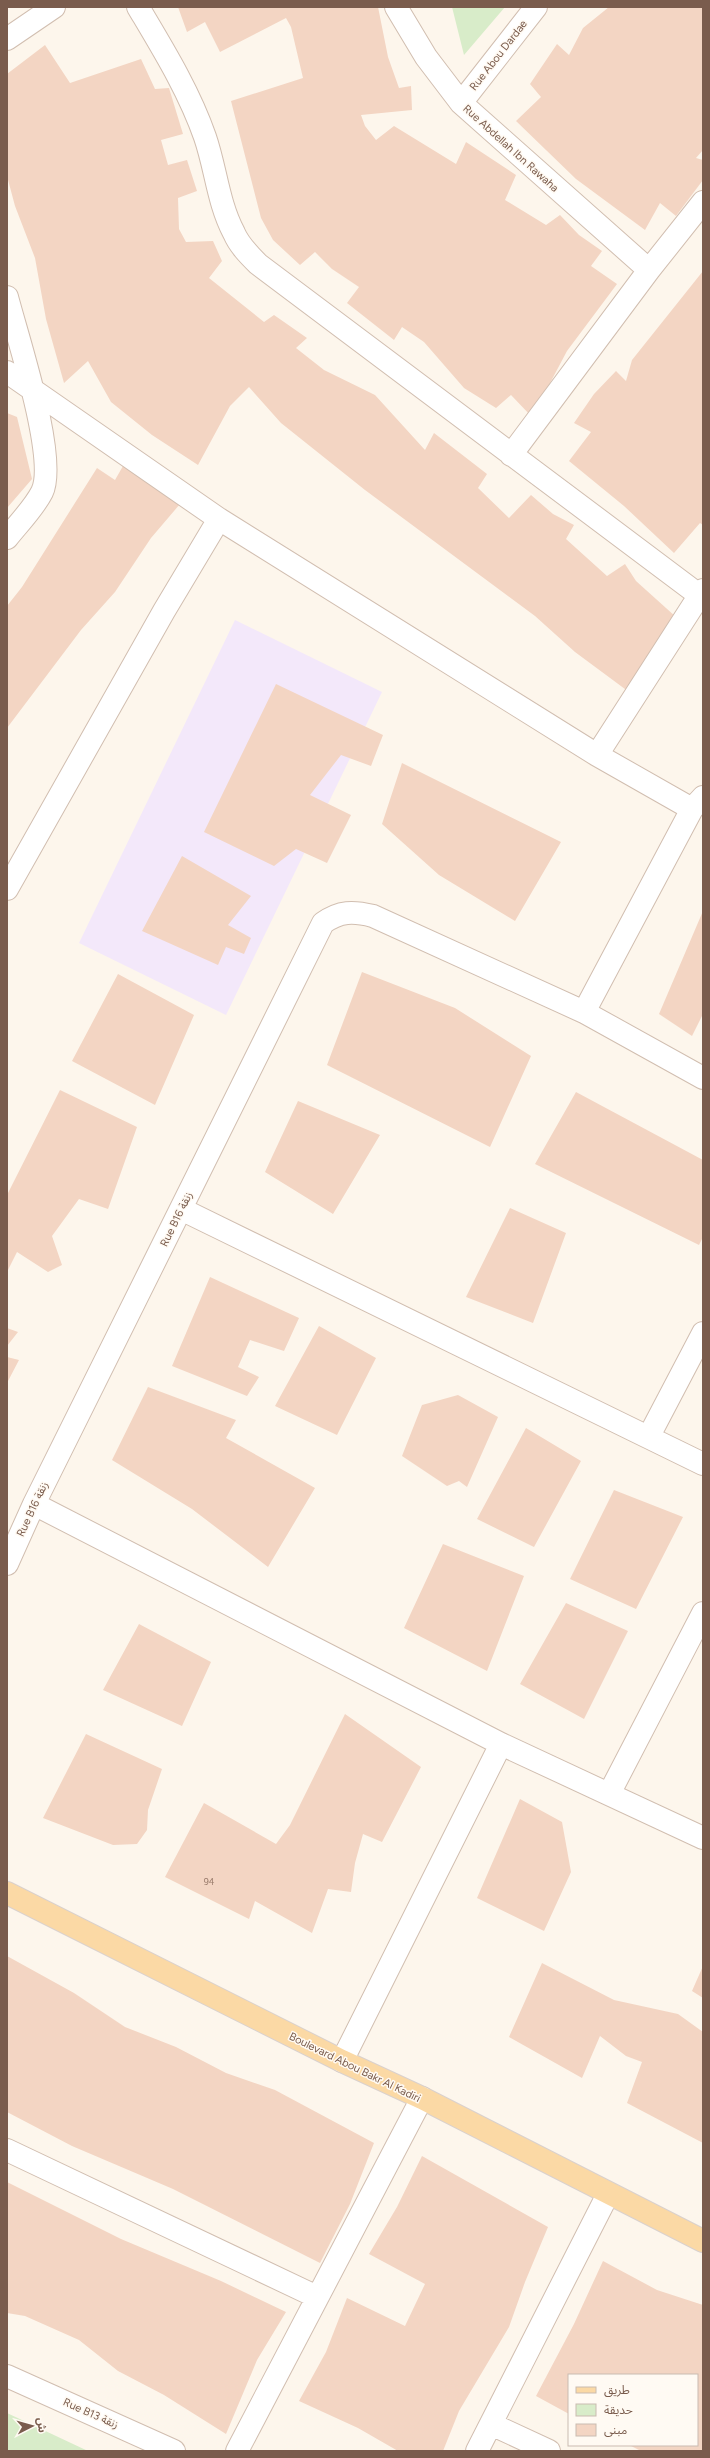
<svg xmlns="http://www.w3.org/2000/svg" width="710" height="2458" font-family="Figtree,'Noto Sans Arabic',sans-serif">
	<rect width="100%" height="100%" fill="#fdf6ec"/>
	<path fill="#f3e8fa" d="M235 620 382 692 226 1015 79 943Z"/>
	<path fill="#d8ecc9" d="M452 7H505L464 55Z
		M7 2413 88 2451H7Z"/>
	<path fill="#f3d5c3" d="M178 7H378L388 57 399 88 411 86 412 110 361 115 365 126 376 140 394 126 456 164 466 142 516 175 505 200 546 225 560 215 579 235 602 251 591 266 617 284 567 351 532 417 511 395 496 408 464 388 424 342 402 327 394 340 347 303 359 287 332 269 315 252 300 265 273 240 261 218 231 101 303 78 291 27 286 18 220 52 205 22 187 32Z
		M609 7H703V150L696 158 703 160V180L676 216 660 203 645 230 576 179 516 121 541 97 530 84 557 44 569 55 583 28Z
		M45 45 70 83 141 59 155 89 169 88 183 134 161 140 168 165 187 160 197 191 178 198 179 229 186 242 213 241 222 261 209 278 264 322 274 315 307 338 296 348 324 370 375 395 425 450 434 433 487 474 478 488 509 518 531 495 553 514 574 525 566 539 607 576 625 564 636 581 676 617 629 692 575 652 535 616 365 490 281 423 249 387 230 406 198 465 152 435 111 402 88 361 64 383 46 319 35 258 15 206 7 176V74Z
		M703 271V525L700 523 674 553 624 506 569 461 591 432 574 423 594 394 616 371 626 381 632 360Z
		M7 413 17 417 32 479 7 508Z
		M123 466 180 504 151 538 115 592 81 630 7 728V606L22 587 97 468 115 480Z
		M276 684 383 735 371 766 341 755 310 795 351 815 327 863 296 849 274 866 204 832Z
		M402 763 561 842 515 921 439 875 382 824Z
		M182 856 251 896 228 925 251 938 244 954 226 947 218 965 142 931Z
		M703 911V1014L692 1036 659 1014Z
		M362 972 455 1008 531 1056 490 1147 327 1065Z
		M118 974 194 1015 155 1105 72 1061Z
		M60 1090 137 1127 108 1209 79 1199 52 1236 62 1265 48 1272 17 1252 7 1272V1195Z
		M576 1092 703 1160V1237L699 1245 535 1164Z
		M298 1101 380 1135 333 1214 265 1172Z
		M510 1208 566 1233 533 1323 466 1297Z
		M210 1277 299 1318 284 1351 250 1340 238 1367 259 1377 247 1396 172 1366Z
		M319 1326 376 1358 337 1435 275 1406Z
		M7 1328 18 1332 7 1346Z
		M7 1357 19 1360 7 1383Z
		M148 1387 236 1420 226 1438 315 1488 268 1567 192 1509 112 1460Z
		M458 1395 498 1417 467 1487 459 1481 447 1486 402 1456 422 1405Z
		M526 1428 581 1461 534 1547 477 1519Z
		M614 1490 683 1517 636 1609 570 1579Z
		M443 1544 524 1576 487 1671 404 1628Z
		M566 1603 628 1631 584 1719 520 1684Z
		M139 1624 211 1662 182 1726 103 1690Z
		M345 1714 421 1767 382 1842 363 1834 355 1863 351 1892 328 1889 312 1933 255 1901 249 1919 165 1877 204 1803 276 1844 290 1825Z
		M86 1734 162 1769 148 1810 147 1830 137 1844 113 1845 43 1818Z
		M520 1799 562 1822 571 1872 544 1931 477 1898Z
		M7 1956 74 1993 125 2027 176 2047 226 2073 275 2090 374 2143 350 2204 320 2263 173 2189 72 2146 7 2112Z
		M542 1963 614 2000 678 2014 703 2032V2143L627 2103 642 2062 626 2056 600 2036 582 2078 509 2037Z
		M703 1966V1998L692 1991Z
		M422 2156 548 2227 525 2282 509 2327 459 2411 443 2451H398L358 2428 299 2401 326 2352 347 2298 405 2326 425 2284 369 2254 397 2207Z
		M7 2182 121 2239 221 2281 286 2312 257 2360 226 2434 164 2395 118 2371 79 2340 25 2316 7 2313Z
		M603 2261 657 2290 703 2305V2451H641L629 2445H697V2375H569V2414L536 2396 574 2324Z"/>
	<g fill="none" stroke-linecap="round" stroke-linejoin="round">
		<defs>
			<path id="minor" d="M138 7C163 49 189 91 205 137 216 169 218 203 234 233 239 245 249 255 258 264L699 595
				M396 7 426 57 461 103 649 270
				M7 39 54 7
				M461 103 536 7
				M7 297C17 336 58 459 42 492 34 508 18 524 7 538
				M7 372 219 519 597 755 692 809
				M511 455 649 270 703 202
				M597 755 703 590
				M7 889 164 611 219 519
				M584 1012 692 809 703 797
				M181 1209 703 1464
				M649 1436 703 1333
				M34 1504 501 1744 703 1838
				M7 1564 34 1504 323 923C340 911 353 911 373 916L584 1012 703 1078
				M609 1794 703 1613
				M342 2061 501 1744
				M7 2150 317 2297
				M7 2376 174 2451
				M491 2424 549 2451
				M237 2451 422 2098
				M477 2451 608 2194"/>
			<path id="major" d="M7 1893 342 2061 422 2098 703 2241"/>
		</defs>
		<use href="#minor" stroke="#d1beb0" stroke-width="24"/>
		<use href="#major" stroke="#dad1cd" stroke-width="24"/>
		<use href="#minor" stroke="#fff" stroke-width="22"/>
		<use href="#major" stroke="#fbd9a5" stroke-width="22"/>
	</g>
	<g text-anchor="middle" stroke-width="3" stroke-linejoin="round" paint-order="stroke">
		<g font-size="9" fill="#987a6a">
			<text x="209" y="1885">94</text>
		</g>
		<g font-size="11" fill="#7a5c4d" stroke="#fffaf3">
			<text transform="translate(498 55) rotate(-52)" y="4">Rue Abou Dardae</text>
			<text transform="translate(511 148) rotate(42)" y="4">Rue Abdellah Ibn Rawaha</text>
			<text transform="translate(176 1219) rotate(-64)" y="4">Rue B16 زنقة</text>
			<text transform="translate(32 1509) rotate(-65)" y="4">Rue B16 زنقة</text>
			<text transform="translate(355 2067) rotate(26)" y="4">Boulevard Abou Bakr Al Kadiri</text>
			<text transform="translate(91 2413) rotate(24)" y="4">Rue B13 زنقة</text>
		</g>
	</g>
	<rect width="710" height="2458" fill="none" stroke="#7a5c4d" stroke-width="16"/>
	<rect x="568" y="2374" width="130" height="72" fill="#fffaf3" stroke="#cabbb1"/>
	<rect x="576" y="2387" width="20" height="6" fill="#fbd9a5" stroke="#cabbb1"/>
	<text x="604" y="2394" font-size="12" fill="#7a5c4d">طريق</text>
	<rect x="576" y="2404" width="20" height="12" fill="#d8ecc9" stroke="#cabbb1"/>
	<text x="604" y="2414" font-size="12" fill="#7a5c4d">حديقة</text>
	<rect x="576" y="2424" width="20" height="12" fill="#f3d5c3" stroke="#cabbb1"/>
	<text x="604" y="2434" font-size="12" fill="#7a5c4d">مبنى</text>
	<g transform="translate(32 2426) rotate(84)" stroke="#fffaf3" stroke-width="3" paint-order="stroke">
	<path d="M0-3L7 15L0 10L-7 15Z" fill="#7a5c4d"/>
	<text y="-6" font-size="11" font-weight="bold" text-anchor="middle" fill="#7a5c4d">ش</text>
	</g>
</svg>
